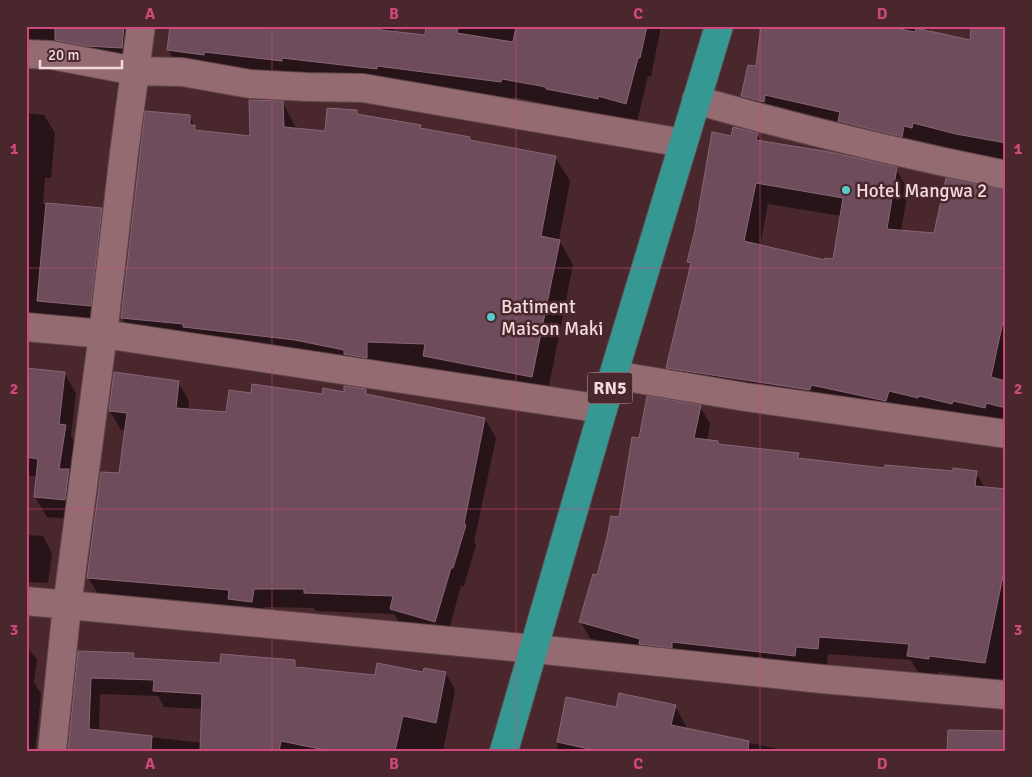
<svg xmlns="http://www.w3.org/2000/svg" width="1032" height="777" font-family="Signika,sans-serif">
	<rect width="100%" height="100%" fill="#49272d"/>
	<path fill="#0007" fill-rule="evenodd" d="M26 26H135L133 66 26 44Z
		M171 26H394L393 32 426 36 428 26H661L651 77 648 76 637 122 609 115 608 118 558 108 556 106 513 97 512 101 179 68 168 49Z
		M763 26H931L930 33 972 42 1006 26V162L925 143 923 149 754 117 742 96 757 68Z
		M283 103 297 130 326 132 356 112 358 115 420 126 422 130 470 138 472 141 555 157 570 181 559 240 573 265 546 401 439 380 432 368 381 366 136 343 122 318 189 116 198 132 251 138Z
		M26 113 44 115 55 133 51 178H45L43 204 101 209 112 227 101 324 26 317Z
		M757 134 761 142 896 169 908 190 901 231 935 235 1006 191V426L680 389 668 368 692 267 688 261 732 137ZM768 204 841 216 834 261H826L760 246Z
		M26 368 64 373 76 393 71 436 77 447 76 520 47 517 35 497 38 477 26 475Z
		M178 382 189 401 188 410 227 413 252 394 323 395 365 390 368 396 485 419 496 438 474 542 476 545 464 586H461L446 640 402 628 394 614 316 611 314 608 265 607 263 621 99 596 88 577 120 474 126 430H121L110 411Z
		M700 407 710 423 707 441 717 442 719 445 798 454 801 459 885 470 976 473 985 488 1006 490V681L938 672V675L918 672 911 660 828 654 827 665 805 663 804 672 647 655 590 638 580 621 620 519 640 439Z
		M26 535 43 536 52 553 48 583 26 582Z
		M26 645 37 660 34 682 41 694 35 751H26Z
		M79 652 133 654 136 660 221 664 294 662 299 669 376 677 446 673 455 690 443 751H68ZM100 694 158 696 164 707 203 709 202 743 99 731Z
		M567 698 617 708 675 706 686 726V729L739 741 775 748 777 751H556Z"/>
	<path fill="#6f4c5c" stroke="#896575" fill-rule="evenodd" d="M55 26H124L122 48 86 46 55 40Z
		M170 26H381V30L425 35 426 26H458L457 33 513 42 516 26H647L640 58H638L626 104 598 96V99L546 89V87L502 79 501 82 377 66V69L282 58V61L204 52V55L167 50Z
		M761 26H885L915 32 916 28 970 40 971 26H1006V143L956 134 913 123 912 128 904 126 902 137 838 121 840 112 765 95 764 102 741 96 748 65 756 66Z
		M249 100 283 101 284 127 325 131 327 108 357 110V114L421 125 420 128 470 137V140L556 156 541 236 560 240 532 377 423 356 425 344 367 342V358L344 354V350L295 340 183 327V324L121 318 145 111 190 115V125H195V130L250 136Z
		M733 127 758 133 756 140 830 152 897 167 887 229 934 233 946 178 1006 190V317H1004L991 377 1006 381V408L986 403 985 408 953 401 952 404 919 396 918 398 889 391 886 401 811 385 810 390 666 368 691 263 687 262 695 230 712 132 731 136ZM756 183 843 198 833 259 825 258V260L744 241Z
		M46 203 102 208 91 306 37 301Z
		M26 368 65 372 59 424 66 425 59 469H69L65 500 34 497 38 459 26 457Z
		M114 372 179 381 176 408 226 412 229 390 251 393 252 384 322 394 323 388 344 392V386L366 389V394L485 418 464 524 466 525 453 568H451L435 622 390 609 393 596 304 593V589H254L252 602 228 599 229 590 87 578 101 472 119 473 127 413 109 411Z
		M647 396 701 405 694 438 718 441V444L799 453 798 458 884 468 885 465 953 471V468L977 471 975 486 1006 489V576H1003L985 663 929 656V659L907 656 909 644 819 637 818 649 796 647 795 656 672 642V648L639 644 640 639 579 622 593 574 597 575 607 537 611 516 619 517 632 437 639 438Z
		M78 651 134 653 133 658 220 663 221 654 295 660V667L375 675 377 663 423 672 424 668 446 672 436 723 403 716 395 751H330L281 741 279 751H200L202 694 153 691 154 680 91 678 89 729 152 736 151 751H68Z
		M619 693 676 705 671 725 749 741 748 751H598L557 742 566 697 616 707Z
		M948 730 1006 731V751H947Z"/>
	<g fill="none" stroke-linecap="round" stroke-linejoin="round">
		<defs>
			<path id="minor" d="M26 54 51 55 135 71 182 72 250 84 307 87 363 88 683 143
				M696 100C798 129 902 154 1006 175
				M26 327 103 334 603 409
				M614 375 745 397 1006 434
				M26 601 535 649 822 679 1006 695
				M52 751 67 606 103 334 124 153 141 26"/>
			<path id="highway" d="M504 751 603 409 719 26"/>
		</defs>
		<use href="#minor" stroke="#614449" stroke-width="30"/>
		<use href="#highway" stroke="#614449" stroke-width="30"/>
		<use href="#minor" stroke="#936b70" stroke-width="28"/>
		<use href="#highway" stroke="#359893" stroke-width="28"/>
	</g>
	<path fill="none" stroke="#ce487b" stroke-width="1" stroke-opacity="0.55" d="M272 26V751M516 26V751M760 26V751M26 268H1006M26 509H1006"/>
	<g fill="#54cdc7" stroke="#49272d" stroke-width="2">
		<circle cx="846" cy="190" r="5"/>
		<circle cx="491" cy="317" r="5"/>
	</g>
	<g text-anchor="middle" stroke-width="5" stroke-linejoin="round" paint-order="stroke">
		<rect fill="#49272d" stroke="#bfa4a8" stroke-width="1" x="587.5" y="372.5" width="45" height="31" rx="4"/>
		<g font-size="18" font-weight="bold" fill="#f1dadc">
			<text x="610" y="394">RN5</text>
		</g>
		<g font-size="19" fill="#f1dadc" stroke="#49272d" text-anchor="start">
			<text x="856" y="197">Hotel Mangwa 2</text>
			<text x="501" y="313">Batiment<tspan x="501" dy="22">Maison Maki</tspan></text>
		</g>
	</g>
	<rect width="1032" height="777" fill="none" stroke="#49272d" stroke-width="55"/>
	<path d="M40 60v8h82v-8" fill="none" stroke="#f1dadc" stroke-width="2.5"/>
	<text x="48" y="60" font-size="15" fill="#f1dadc" stroke="#49272d" stroke-width="4" paint-order="stroke">20 m</text>
	<rect x="28" y="28" width="976" height="722" fill="none" stroke="#ce487b" stroke-width="2"/>
	<g font-size="16" text-anchor="middle" font-weight="bold" fill="#ce487b">
		<text x="150" y="19">A</text>
		<text x="394" y="19">B</text>
		<text x="638" y="19">C</text>
		<text x="882" y="19">D</text>
		<text x="14" y="154">1</text>
		<text x="1018" y="154">1</text>
		<text x="14" y="394">2</text>
		<text x="1018" y="394">2</text>
		<text x="14" y="635">3</text>
		<text x="1018" y="635">3</text>
		<text x="150" y="769">A</text>
		<text x="394" y="769">B</text>
		<text x="638" y="769">C</text>
		<text x="882" y="769">D</text>
	</g>
</svg>
